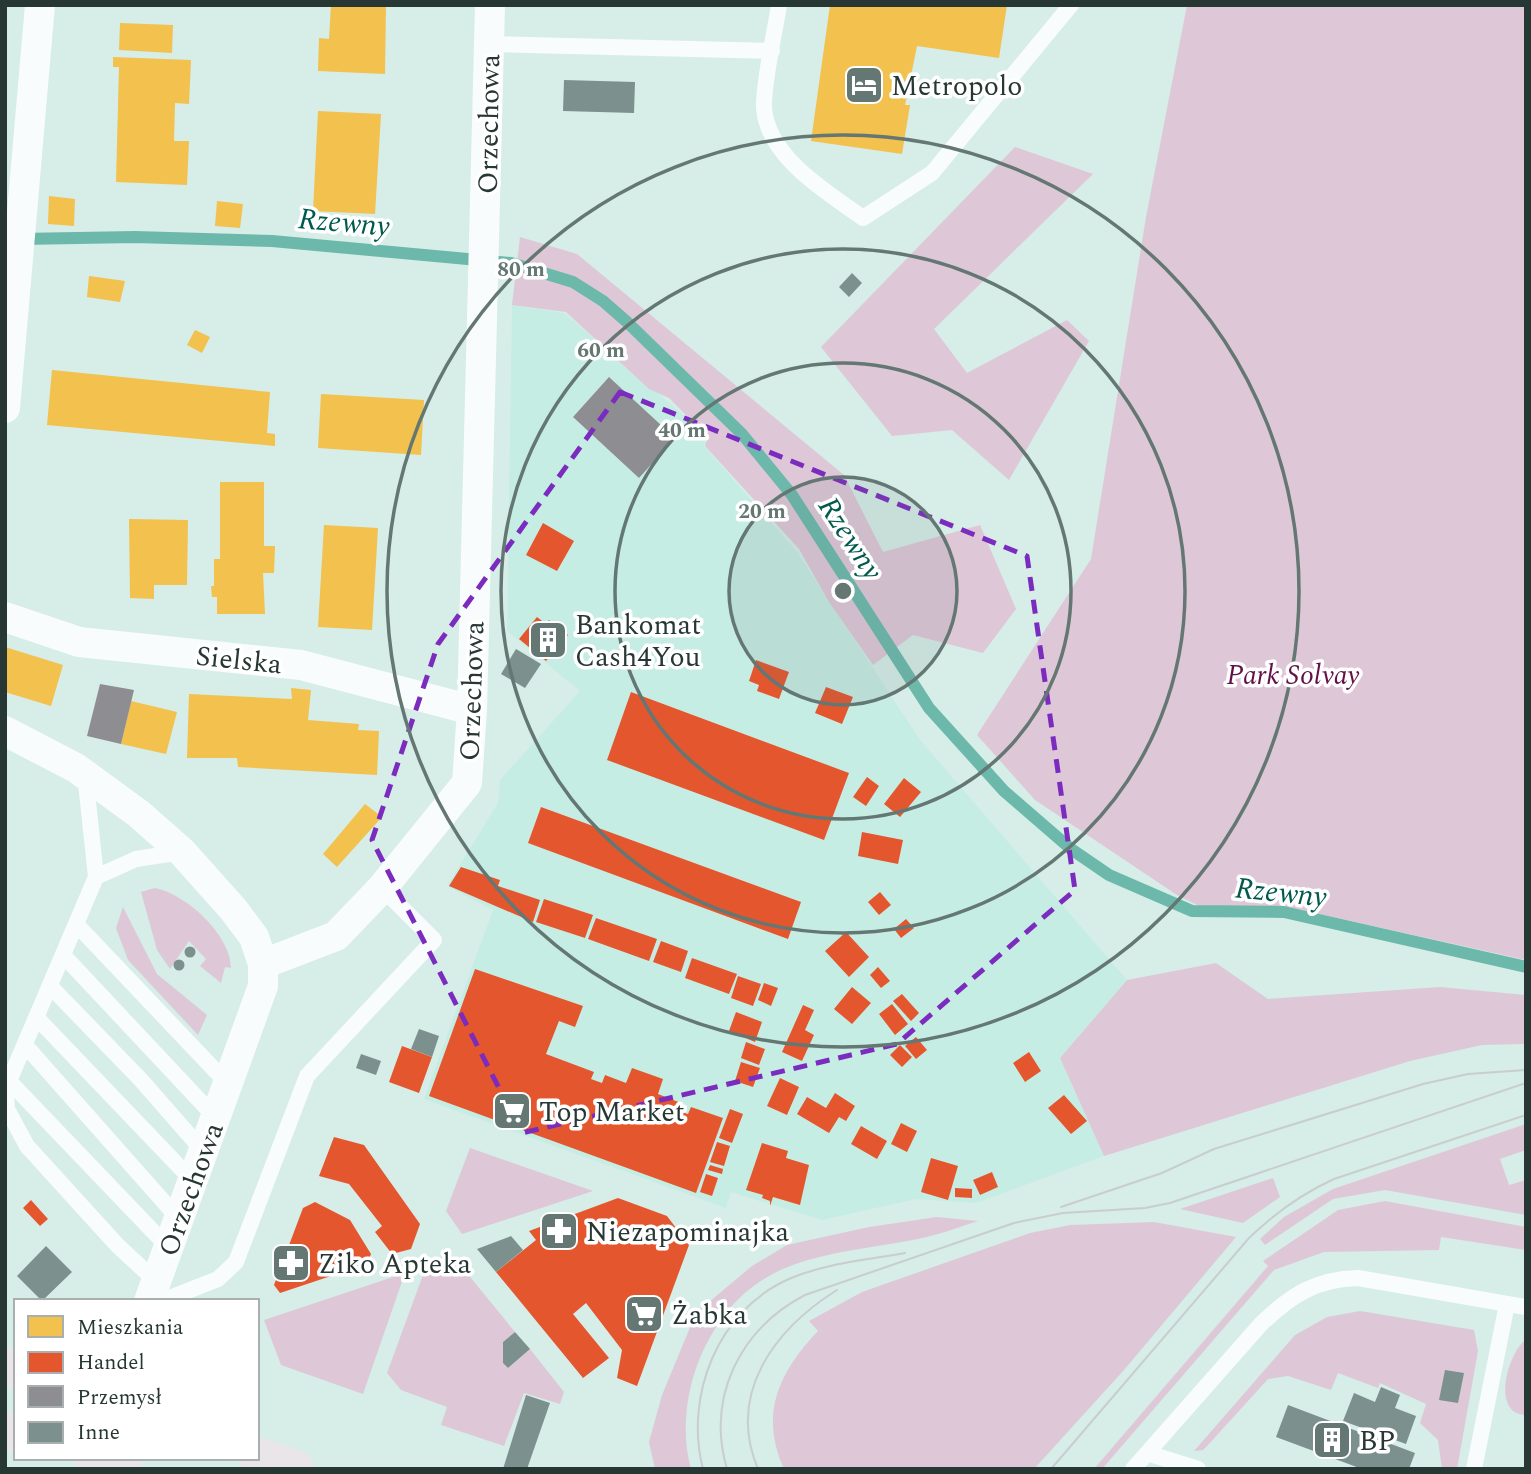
<svg xmlns="http://www.w3.org/2000/svg" width="1531" height="1474" font-family="Spectral,serif">
	<rect width="100%" height="100%" fill="#d6ede8"/>
	<path fill="#c6ede4" d="M512 305 564 313 709 437 704 446 797 552 920 740 1127 980 1060 1058 1104 1156 976 1203 916 1199 822 1220 731 1192 726 1208 424 1099 493 910 447 886 498 803 500 780 580 691 507 631Z"/>
	<path fill="#dec8d8" d="M1187 5H1526V960L1288 907 1199 906 1177 895 1035 800 977 735 1091 559 1146 217Z
		M1015 147 1093 174 934 329 967 373 1067 320 1089 341 1009 480 952 430 892 436 821 347Z
		M520 237 577 254 844 475 883 552 980 525 1016 609 983 653 913 635 873 665 829 602 799 549 705 446 708 437 669 398 649 389 566 312 512 305Z
		M155 888C186 894 231 935 231 968L225 967 221 983 200 966 206 959 189 941 170 969 157 950 141 892Z
		M123 907 157 974 207 1015 198 1035 128 960 116 928Z
		M1216 963 1268 999 1440 987 1526 995V1044L1482 1045 1410 1061 1104 1156 1060 1058 1127 980Z
		M1526 1124V1150L1500 1159 1509 1185 1526 1180V1215L1385 1190 1333 1199 1265 1245 1260 1239 1284 1217 1333 1189Z
		M470 1148 593 1191 462 1234 446 1211Z
		M1273 1178 1280 1197 1243 1223 1180 1209Z
		M1385 1201 1526 1227V1250L1441 1237 1439 1250 1324 1252 1274 1270 1102 1469H1094L1268 1266 1263 1261 1338 1210Z
		M937 1217 978 1221C962 1226 944 1233 927 1237 829 1258 747 1249 700 1358 686 1391 681 1434 691 1469H655L649 1442 662 1395 696 1313 752 1266 787 1245 869 1227Z
		M1154 1222 1236 1237 1124 1370 1034 1469H784C759 1414 779 1372 818 1331L809 1321 862 1292 1030 1233 1070 1225Z
		M453 1256 515 1332 503 1342V1363L508 1368 530 1349 564 1392 560 1404 524 1393 504 1446 441 1425 447 1407 401 1390 387 1373 427 1264Z
		M405 1273 363 1394 281 1365 264 1320Z
		M1360 1311 1474 1330 1478 1351 1457 1469H1442L1438 1440 1420 1423 1426 1404 1380 1383 1378 1388 1338 1373 1331 1390 1288 1376 1268 1379 1208 1445 1203 1450 1194 1451 1295 1335 1327 1317Z
		M1526 1340V1415C1488 1414 1511 1347 1526 1340Z"/>
	<path fill="#f2c14e" d="M331 5H386L385 74 318 71 319 38 329 39Z
		M830 5H1007L999 58 917 46 905 105H910L902 154 811 141Z
		M120 23 173 25 172 53 119 50Z
		M113 57 191 60 189 104 175 103 174 141H189L187 185 116 182 119 67H113Z
		M318 111 381 114 375 214 313 211Z
		M49 196 75 199 74 226 48 224Z
		M217 201 243 204 240 228 215 226Z
		M89 276 125 281 120 302 87 297Z
		M195 330 210 337 202 353 187 345Z
		M52 370 270 392 267 433 275 434V446L47 425Z
		M321 394 424 400 421 455 318 448Z
		M220 482H264V546H275L274 573H263L265 614H217V597H212L211 586H214V559H220Z
		M129 519 188 520 187 585H154V599L130 598Z
		M324 525 378 528 372 630 318 627Z
		M5 647 63 665 51 706 5 692Z
		M291 688 311 690 308 720 359 724 358 730 379 731 377 775 238 767 237 758H187L189 694 292 699Z
		M131 701 177 712 166 754 121 744Z
		M365 804 382 817 337 867 323 854Z"/>
	<path fill="#e4572e" d="M543 523 574 541 557 571 526 555Z
		M537 617 546 624 549 620 568 635 546 661 519 639Z
		M756 660 789 672 779 699 757 691 759 685 749 681Z
		M826 687 853 697 842 724 815 713Z
		M631 692 849 773 824 840 607 760Z
		M867 777 879 786 866 806 853 797Z
		M904 778 921 792 900 817 884 804Z
		M541 807 801 902 788 939 528 843Z
		M862 832 903 840 898 864 858 856Z
		M461 867 500 880 498 886 540 900 533 922 449 886Z
		M880 892 891 905 879 915 868 902Z
		M544 899 593 915 585 938 536 922Z
		M596 918 657 939 649 961 588 939Z
		M906 919 914 928 901 938 894 929Z
		M846 932 869 957 849 977 825 951Z
		M661 941 688 951 681 972 653 962Z
		M692 958 737 974 729 994 685 978Z
		M878 967 890 981 881 988 870 975Z
		M475 969 583 1006 575 1027 559 1021 546 1054 594 1072 591 1079 602 1083 605 1075 626 1083 632 1068 663 1079 658 1094 681 1103 678 1111 688 1114 691 1107 723 1118 696 1193 429 1096Z
		M738 976 761 984 753 1006 731 998Z
		M764 983 778 988 771 1006 758 1000Z
		M852 987 871 1003 852 1024 834 1009Z
		M902 994 919 1013 911 1021 893 1001Z
		M892 1004 908 1024 895 1035 879 1014Z
		M803 1005 814 1010 805 1030 814 1035 802 1061 782 1052Z
		M736 1012 762 1022 755 1042 729 1031Z
		M916 1037 927 1050 916 1059 905 1046Z
		M746 1042 765 1049 759 1065 741 1058Z
		M900 1045 912 1057 902 1067 890 1055Z
		M402 1046 432 1057 419 1093 389 1082Z
		M1029 1052 1041 1071 1025 1082 1013 1063Z
		M741 1062 760 1068 753 1087 735 1081Z
		M780 1078 799 1087 787 1115 767 1106Z
		M835 1093 855 1106 846 1121 839 1117 829 1133 797 1114 807 1097 826 1108Z
		M1064 1095 1087 1121 1071 1134 1048 1108Z
		M730 1109 743 1114 732 1143 719 1138Z
		M901 1123 917 1131 907 1152 891 1144Z
		M861 1126 887 1141 877 1159 851 1144Z
		M334 1137 364 1145 420 1224 411 1249 392 1254 375 1232 382 1226 349 1184 319 1176Z
		M717 1142 730 1146 724 1166 710 1162Z
		M762 1143 788 1151 786 1158 809 1165 800 1205 773 1197 770 1206V1201L762 1198 763 1195 746 1190Z
		M931 1158 958 1166 948 1200 921 1192Z
		M710 1165 723 1169 722 1174 708 1170Z
		M992 1172 998 1187 980 1195 973 1180Z
		M706 1174 718 1178 712 1196 700 1192Z
		M955 1188 972 1189V1198L955 1197Z
		M618 1198 667 1216 689 1245 637 1386 617 1378 622 1350 586 1303 573 1314 609 1358 583 1378 496 1272 536 1240 529 1231Z
		M31 1200 48 1219 40 1226 23 1208Z
		M315 1202 350 1220 371 1254 367 1264 280 1293 274 1285 303 1208Z"/>
	<path fill="#8d8d92" d="M609 377 675 438 639 478 573 417Z
		M100 684 134 690 121 744 87 736Z"/>
	<g fill="none" stroke-linecap="round" stroke-linejoin="round">
		<path stroke="#6cb9ab" stroke-width="12" d="M19 239 135 237 272 241 511 263 573 282 603 301 627 322 742 434 792 495 929 708 1004 791 1071 849 1109 875 1192 911 1284 912 1526 967"/>
	</g>
	<path fill="#7c918d" d="M564 80 635 82 634 113 563 111Z
		M852 273 862 283 849 297 839 287Z
		M516 649 541 664 525 688 501 674Z
		M184.5 952a5.5 5.5 0 1 1 11 0a5.5 5.5 0 1 1-11 0Z
		M173.5 965a5.5 5.5 0 1 1 11 0a5.5 5.5 0 1 1-11 0Z
		M419 1029 439 1036 432 1057 411 1049Z
		M361 1054 381 1061 376 1075 356 1068Z
		M511 1236 523 1250 496 1272 477 1249Z
		M46 1246 72 1272 42 1301 17 1276Z
		M515 1332 530 1349 508 1368 503 1363V1342Z
		M1445 1370 1464 1373 1458 1403 1439 1400Z
		M1381 1387 1400 1395 1395 1408 1416 1416 1406 1444 1343 1421 1354 1393 1375 1402Z
		M526 1395 550 1403 527 1469H503Z
		M1288 1405 1415 1453 1409 1469H1362L1276 1437Z"/>
	<g fill="none" stroke-linecap="round" stroke-linejoin="round">
		<path stroke="#f9fcfc" stroke-width="16" d="M779 5C775 32 763 83 764 108 768 158 827 192 863 218L932 173 1071 5
			M490 44 772 51
			M85 774 96 877 9 1081 6 1094 7 1109 27 1146 118 1246 157 1282
			M96 877 136 859 182 852
			M77 925 228 1084
			M64 956 216 1118
			M50 986 141 1080 204 1152
			M36 1017 193 1181
			M25 1045 179 1219
			M9 1081 169 1248
			M162 1301 218 1279 236 1262 307 1076 434 940 382 888
			M1147 1453 1198 1469
			M1133 1469 1261 1324C1291 1295 1316 1279 1358 1278L1526 1307
			M1474 1469 1507 1304"/>
		<path stroke="#f9fcfc" stroke-width="30" d="M5 408 40 5
			M5 617 79 642 301 665 472 710
			M5 731 76 768 139 814 182 852 233 909 254 937 263 964V986L149 1301
			M263 964 336 936 382 888 467 783 472 710 490 5"/>
		<path stroke="#eae5e9" stroke-width="38" d="M5 1366 16 1370
			M5 1430 16 1433
			M257 1456 295 1469
			M93 1458 124 1469"/>
		<path stroke="#c8cecd" stroke-width="2" d="M1061 1207 1162 1173 1214 1149 1423 1084 1468 1074 1526 1070
			M703 1469C684 1396 718 1310 789 1279 826 1263 866 1260 905 1253
			M727 1469C706 1397 740 1329 805 1295L1014 1223 1063 1213 1145 1208 1170 1203 1526 1083
			M758 1469C726 1393 775 1329 837 1290
			M1051 1469 1249 1238C1275 1213 1301 1194 1334 1179L1526 1115"/>
	</g>
	<path fill="none" stroke="#7b2cbf" stroke-width="5" stroke-dasharray="14 9" stroke-linejoin="round" d="M620 392 1027 556 1075 890 897 1044 522 1133 372 840 438 644Z"/>
	<circle cx="843" cy="591" r="114" fill="#647773" fill-opacity=".12"/>
	<g fill="none" stroke="#647773" stroke-width="3.5">
		<circle cx="843" cy="591" r="114"/>
		<circle cx="843" cy="591" r="228"/>
		<circle cx="843" cy="591" r="342"/>
		<circle cx="843" cy="591" r="456"/>
	</g>
	<defs>
		<symbol id="hotel-square" viewBox="-11 -11 22 22"><rect x="-9" y="-9" width="18" height="18" rx="4" fill="#647773" stroke="#fff"/><path d="M-6-4.5h1.5V1H6V5H4.5V3h-9V5H-6ZM-4 0a1.8 1.8 0 1 1 3.6 0ZM.5 0V-2.5h3Q6-2.5 6 0Z" fill="#fff"/></symbol>
		<symbol id="building-square" viewBox="-11 -11 22 22"><rect x="-9" y="-9" width="18" height="18" rx="4" fill="#647773" stroke="#fff"/><path d="M-4-6H4V6H1V3H-1V6H-4ZM-2.5-4.3h1.7v1.8h-1.7ZM.8-4.3h1.7v1.8H.8ZM-2.5-1h1.7V.8h-1.7ZM.8-1h1.7V.8H.8Z" fill="#fff"/></symbol>
		<symbol id="supermarket-square" viewBox="-11 -11 22 22"><rect x="-9" y="-9" width="18" height="18" rx="4" fill="#647773" stroke="#fff"/><path d="M-6-5.5h2.5l.6 2H6L4.5 2H-2.5L-4.4-4H-6ZM-1.5 3.2a1.3 1.3 0 1 0 .1 0ZM3 3.2a1.3 1.3 0 1 0 .1 0Z" fill="#fff"/></symbol>
		<symbol id="pharmacy-square" viewBox="-11 -11 22 22"><rect x="-9" y="-9" width="18" height="18" rx="4" fill="#647773" stroke="#fff"/><path d="M-2-6h4v4h4v4h-4v4h-4v-4h-4v-4h4Z" fill="#fff"/></symbol>
	</defs>
	<g fill-rule="evenodd">
		<use href="#hotel-square" x="842" y="63" width="44" height="44"/>
		<use href="#building-square" x="526" y="618" width="44" height="44"/>
		<use href="#supermarket-square" x="490" y="1089" width="44" height="44"/>
		<use href="#pharmacy-square" x="537" y="1209" width="44" height="44"/>
		<use href="#pharmacy-square" x="269" y="1241" width="44" height="44"/>
		<use href="#supermarket-square" x="622" y="1292" width="44" height="44"/>
		<use href="#building-square" x="1310" y="1418" width="44" height="44"/>
	</g>
	<g text-anchor="middle" stroke-width="7" stroke-linejoin="round" paint-order="stroke">
		<g font-size="28" fill="#273834" stroke="#fff" text-anchor="start">
			<text x="891" y="95">Metropolo</text>
			<text x="575" y="634">Bankomat<tspan x="575" dy="32">Cash4You</tspan></text>
			<text x="539" y="1121">Top Market</text>
			<text x="586" y="1241">Niezapominajka</text>
			<text x="318" y="1273">Ziko Apteka</text>
			<text x="671" y="1324">Żabka</text>
			<text x="1359" y="1450">BP</text>
		</g>
		<g font-size="28" fill="#273834" stroke="#fff">
			<text transform="translate(488 124) rotate(-89)" y="10">Orzechowa</text>
			<text transform="translate(239 659) rotate(6)" y="10">Sielska</text>
			<text transform="translate(471 691) rotate(-88)" y="10">Orzechowa</text>
			<text transform="translate(190 1189) rotate(-70)" y="10">Orzechowa</text>
		</g>
		<g font-size="28" font-style="italic" fill="#621048" stroke="#fff">
			<text x="1293" y="684">Park Solvay</text>
		</g>
		<g font-size="30" font-style="italic" fill="#005a4d" stroke="#fff">
			<text transform="translate(344 222) rotate(5)" y="10">Rzewny</text>
			<text transform="translate(851 538) rotate(57)" y="10">Rzewny</text>
			<text transform="translate(1281 892) rotate(6)" y="10">Rzewny</text>
		</g>
	</g>
	<circle cx="843" cy="591" r="10" fill="#647773" stroke="#fff" stroke-width="3.5"/>
	<g font-size="21" text-anchor="middle" font-weight="bold" fill="#647773" stroke="#fff" stroke-width="7" stroke-linejoin="round" paint-order="stroke">
		<text x="521" y="276">80 m</text>
		<text x="601" y="357">60 m</text>
		<text x="682" y="437">40 m</text>
		<text x="762" y="518">20 m</text>
	</g>
	<rect width="1531" height="1474" fill="none" stroke="#273834" stroke-width="14"/>
	<rect x="14" y="1299" width="245" height="161" fill="#ffffff" stroke="#a9afae" stroke-width="2"/>
	<rect x="28" y="1316" width="35" height="21" fill="#f2c14e" stroke="#a9afae" stroke-width="2"/>
	<text x="77" y="1334" font-size="21" fill="#273834">Mieszkania</text>
	<rect x="28" y="1352" width="35" height="21" fill="#e4572e" stroke="#a9afae" stroke-width="2"/>
	<text x="77" y="1369" font-size="21" fill="#273834">Handel</text>
	<rect x="28" y="1386" width="35" height="21" fill="#8d8d92" stroke="#a9afae" stroke-width="2"/>
	<text x="77" y="1404" font-size="21" fill="#273834">Przemysł</text>
	<rect x="28" y="1422" width="35" height="21" fill="#7c918d" stroke="#a9afae" stroke-width="2"/>
	<text x="77" y="1439" font-size="21" fill="#273834">Inne</text>
</svg>
